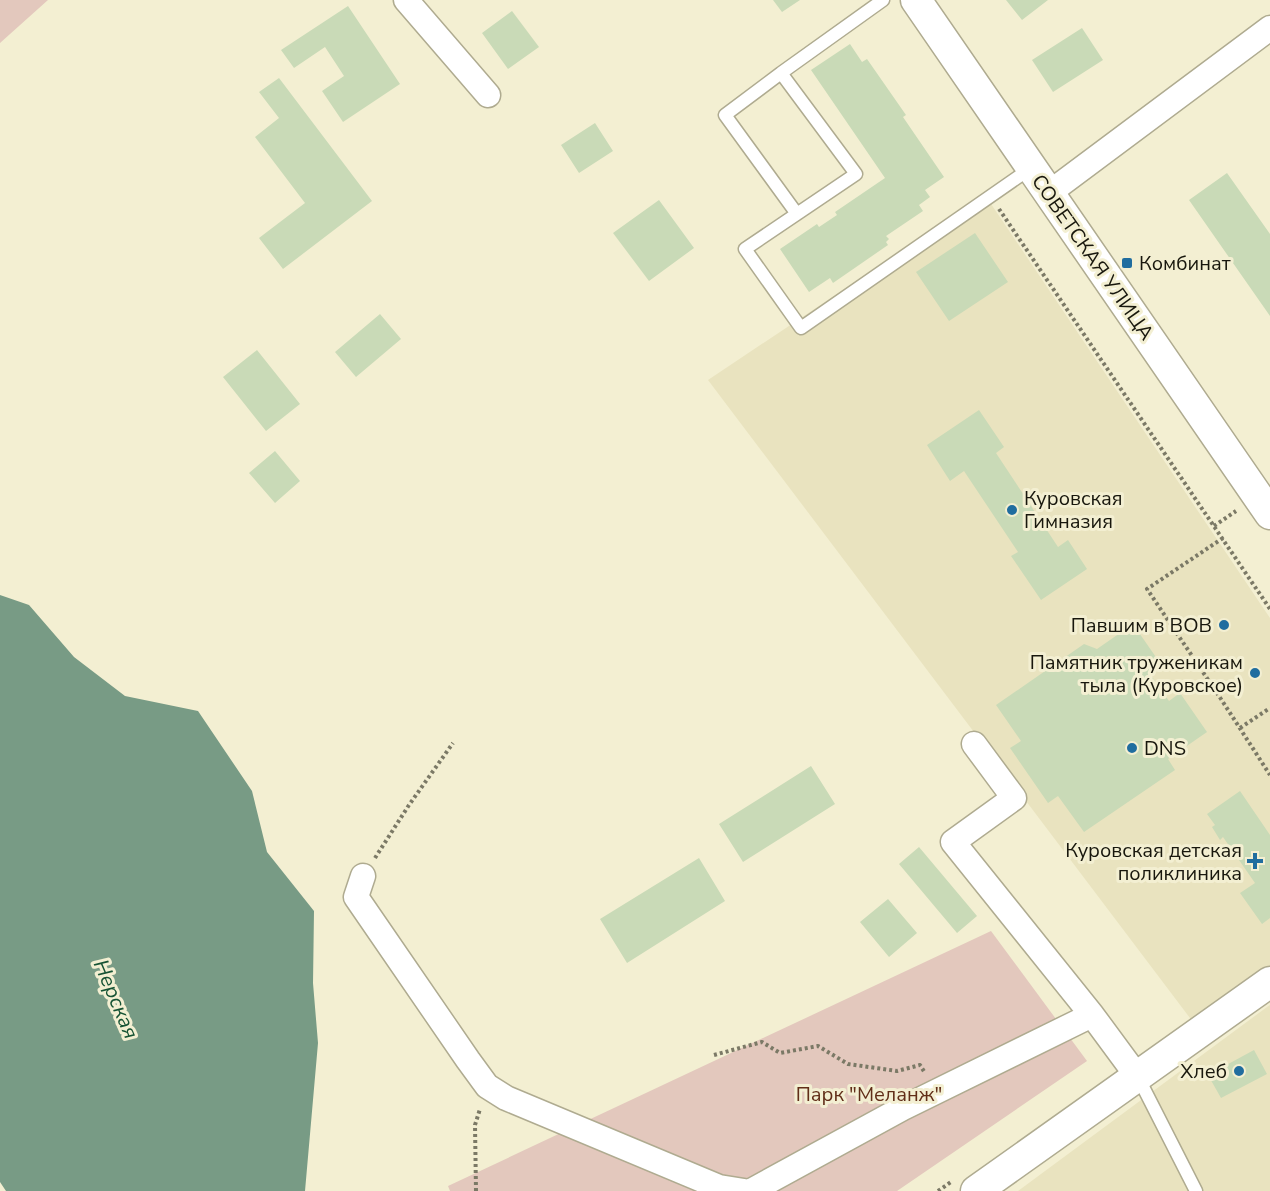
<svg xmlns="http://www.w3.org/2000/svg" width="1270" height="1191" font-family="'Nunito Sans',sans-serif">
	<rect width="100%" height="100%" fill="#f3efd2"/>
	<path fill="#e9e3bf" d="M985 195 1270 618V969L1193 1022 708 380Z
		M1270 1005V1191H1018L1267 1007Z"/>
	<path fill="#e3c8bd" d="M0 0H48L0 43Z
		M991 931 1087 1061 897 1191H450L448 1186Z"/>
	<path fill="#789b85" d="M0 595 29 605 74 657 125 696 198 711 252 791 267 852 314 911 313 983 318 1043 305 1191H6L0 1182Z"/>
	<path fill="#c9dab7" d="M773 0H800L782 12Z
		M1006 0H1048L1022 20Z
		M348 6 400 84 343 122 322 91 344 76 325 47 294 68 281 50Z
		M512 11 539 47 508 69 482 33Z
		M1082 28 1103 60 1053 92 1032 60Z
		M850 44 862 62 867 59 906 115 903 117 944 177 925 190 930 197 919 205 923 211 886 236 889 239 886 242 888 245 833 283 830 278 809 292 780 249 817 224 819 227 837 215 835 212 885 178 811 70Z
		M279 78 372 201 283 269 259 238 305 203 255 137 279 118 259 92Z
		M595 123 613 151 579 173 561 145Z
		M1227 173 1270 234V316L1189 200Z
		M659 200 694 248 649 281 613 233Z
		M975 233 1008 282 949 321 916 272Z
		M380 314 401 339 356 377 335 352Z
		M257 350 300 404 266 431 223 377Z
		M979 410 1004 447 996 453 1058 547 1068 540 1087 569 1041 600 1011 556 1018 552 964 471 950 481 927 445Z
		M275 451 300 481 275 503 249 473Z
		M1133 624 1160 663 1148 671 1169 701 1180 693 1207 732 1168 759 1175 770 1084 832 1058 796 1048 803 1010 748 1021 741 996 705 1084 644 1097 649Z
		M811 766 835 804 743 862 719 824Z
		M1240 791 1270 835V918L1262 924 1240 893 1255 883 1223 837 1220 840 1212 827 1215 825 1207 814Z
		M919 847 977 916 957 933 899 864Z
		M699 858 725 901 627 963 600 919Z
		M888 899 917 933 889 957 860 922Z
		M1254 1050 1267 1074 1221 1098 1208 1075Z"/>
	<g fill="none" stroke-linecap="round" stroke-linejoin="round">
		<defs>
			<path id="service" d="M883 0 781 73 856 174 745 249 801 328 1031 168
				M781 73 725 115 797 214
				M1138 1077 1196 1191"/>
			<path id="minor" d="M406 0 488 95
				M1049 193 1270 28
				M974 744 1014 798 953 842 1092 1015 1137 1076
				M363 876 356 897 468 1060 487 1086 506 1098 719 1187 744 1191
				M751 1191 903 1108 1092 1015"/>
			<path id="tertiary" d="M916 0 1270 514
				M976 1191 1270 982"/>
		</defs>
		<use href="#service" stroke="#afab90" stroke-width="15"/>
		<use href="#minor" stroke="#afab90" stroke-width="27"/>
		<use href="#tertiary" stroke="#afab90" stroke-width="33"/>
		<path stroke="#7b7966" stroke-width="4" stroke-dasharray="3 3" stroke-linecap="butt" d="M999 209 1270 609
			M1214 526 1236 511
			M1223 538 1147 589 1221 699 1270 775
			M1240 728 1270 708
			M375 858 409 805 453 743
			M714 1055 762 1042 780 1053 818 1046 848 1064 897 1071 920 1065 925 1073
			M476 1191 475 1125 480 1109
			M938 1191 951 1182"/>
		<use href="#service" stroke="#fff" stroke-width="12"/>
		<use href="#minor" stroke="#fff" stroke-width="24"/>
		<use href="#tertiary" stroke="#fff" stroke-width="30"/>
	</g>
	<g fill="#206d9f" stroke="#f3efd2" stroke-width="2">
		<rect x="1121" y="257" width="12" height="12" rx="3"/>
		<circle cx="1012" cy="510" r="6"/>
		<circle cx="1224" cy="625" r="6"/>
		<circle cx="1255" cy="673" r="6"/>
		<circle cx="1132" cy="748" r="6"/>
		<path d="M1252 852h6v6h6v6h-6v6h-6v-6h-6v-6h6z"/>
		<circle cx="1239" cy="1071" r="6"/>
	</g>
	<g text-anchor="middle" stroke-width="6" stroke-linejoin="round" paint-order="stroke">
		<g font-size="20" fill="#18170d" stroke="#f3efd2">
			<text transform="translate(1093 257) rotate(55)" y="7">СОВЕТСКАЯ УЛИЦА</text>
		</g>
		<g font-size="20" fill="#18170d" stroke="#f3efd2" text-anchor="end">
			<text x="1139" y="270" text-anchor="start">Комбинат</text>
			<text x="1024" y="505" text-anchor="start">Куровская<tspan x="1024" dy="23">Гимназия</tspan></text>
			<text x="1212" y="632">Павшим в ВОВ</text>
			<text x="1243" y="669">Памятник труженикам<tspan x="1243" dy="23">тыла (Куровское)</tspan></text>
			<text x="1144" y="755" text-anchor="start">DNS</text>
			<text x="1242" y="857">Куровская детская<tspan x="1242" dy="23">поликлиника</tspan></text>
			<text x="1227" y="1078">Хлеб</text>
		</g>
		<g font-size="20" fill="#612e18" stroke="#f3efd2">
			<text x="869" y="1101">Парк "Меланж"</text>
		</g>
		<g font-size="21" font-style="italic" fill="#165334" stroke="#f3efd2">
			<text transform="translate(116 999) rotate(67)" y="7">Нерская</text>
		</g>
	</g>
</svg>
